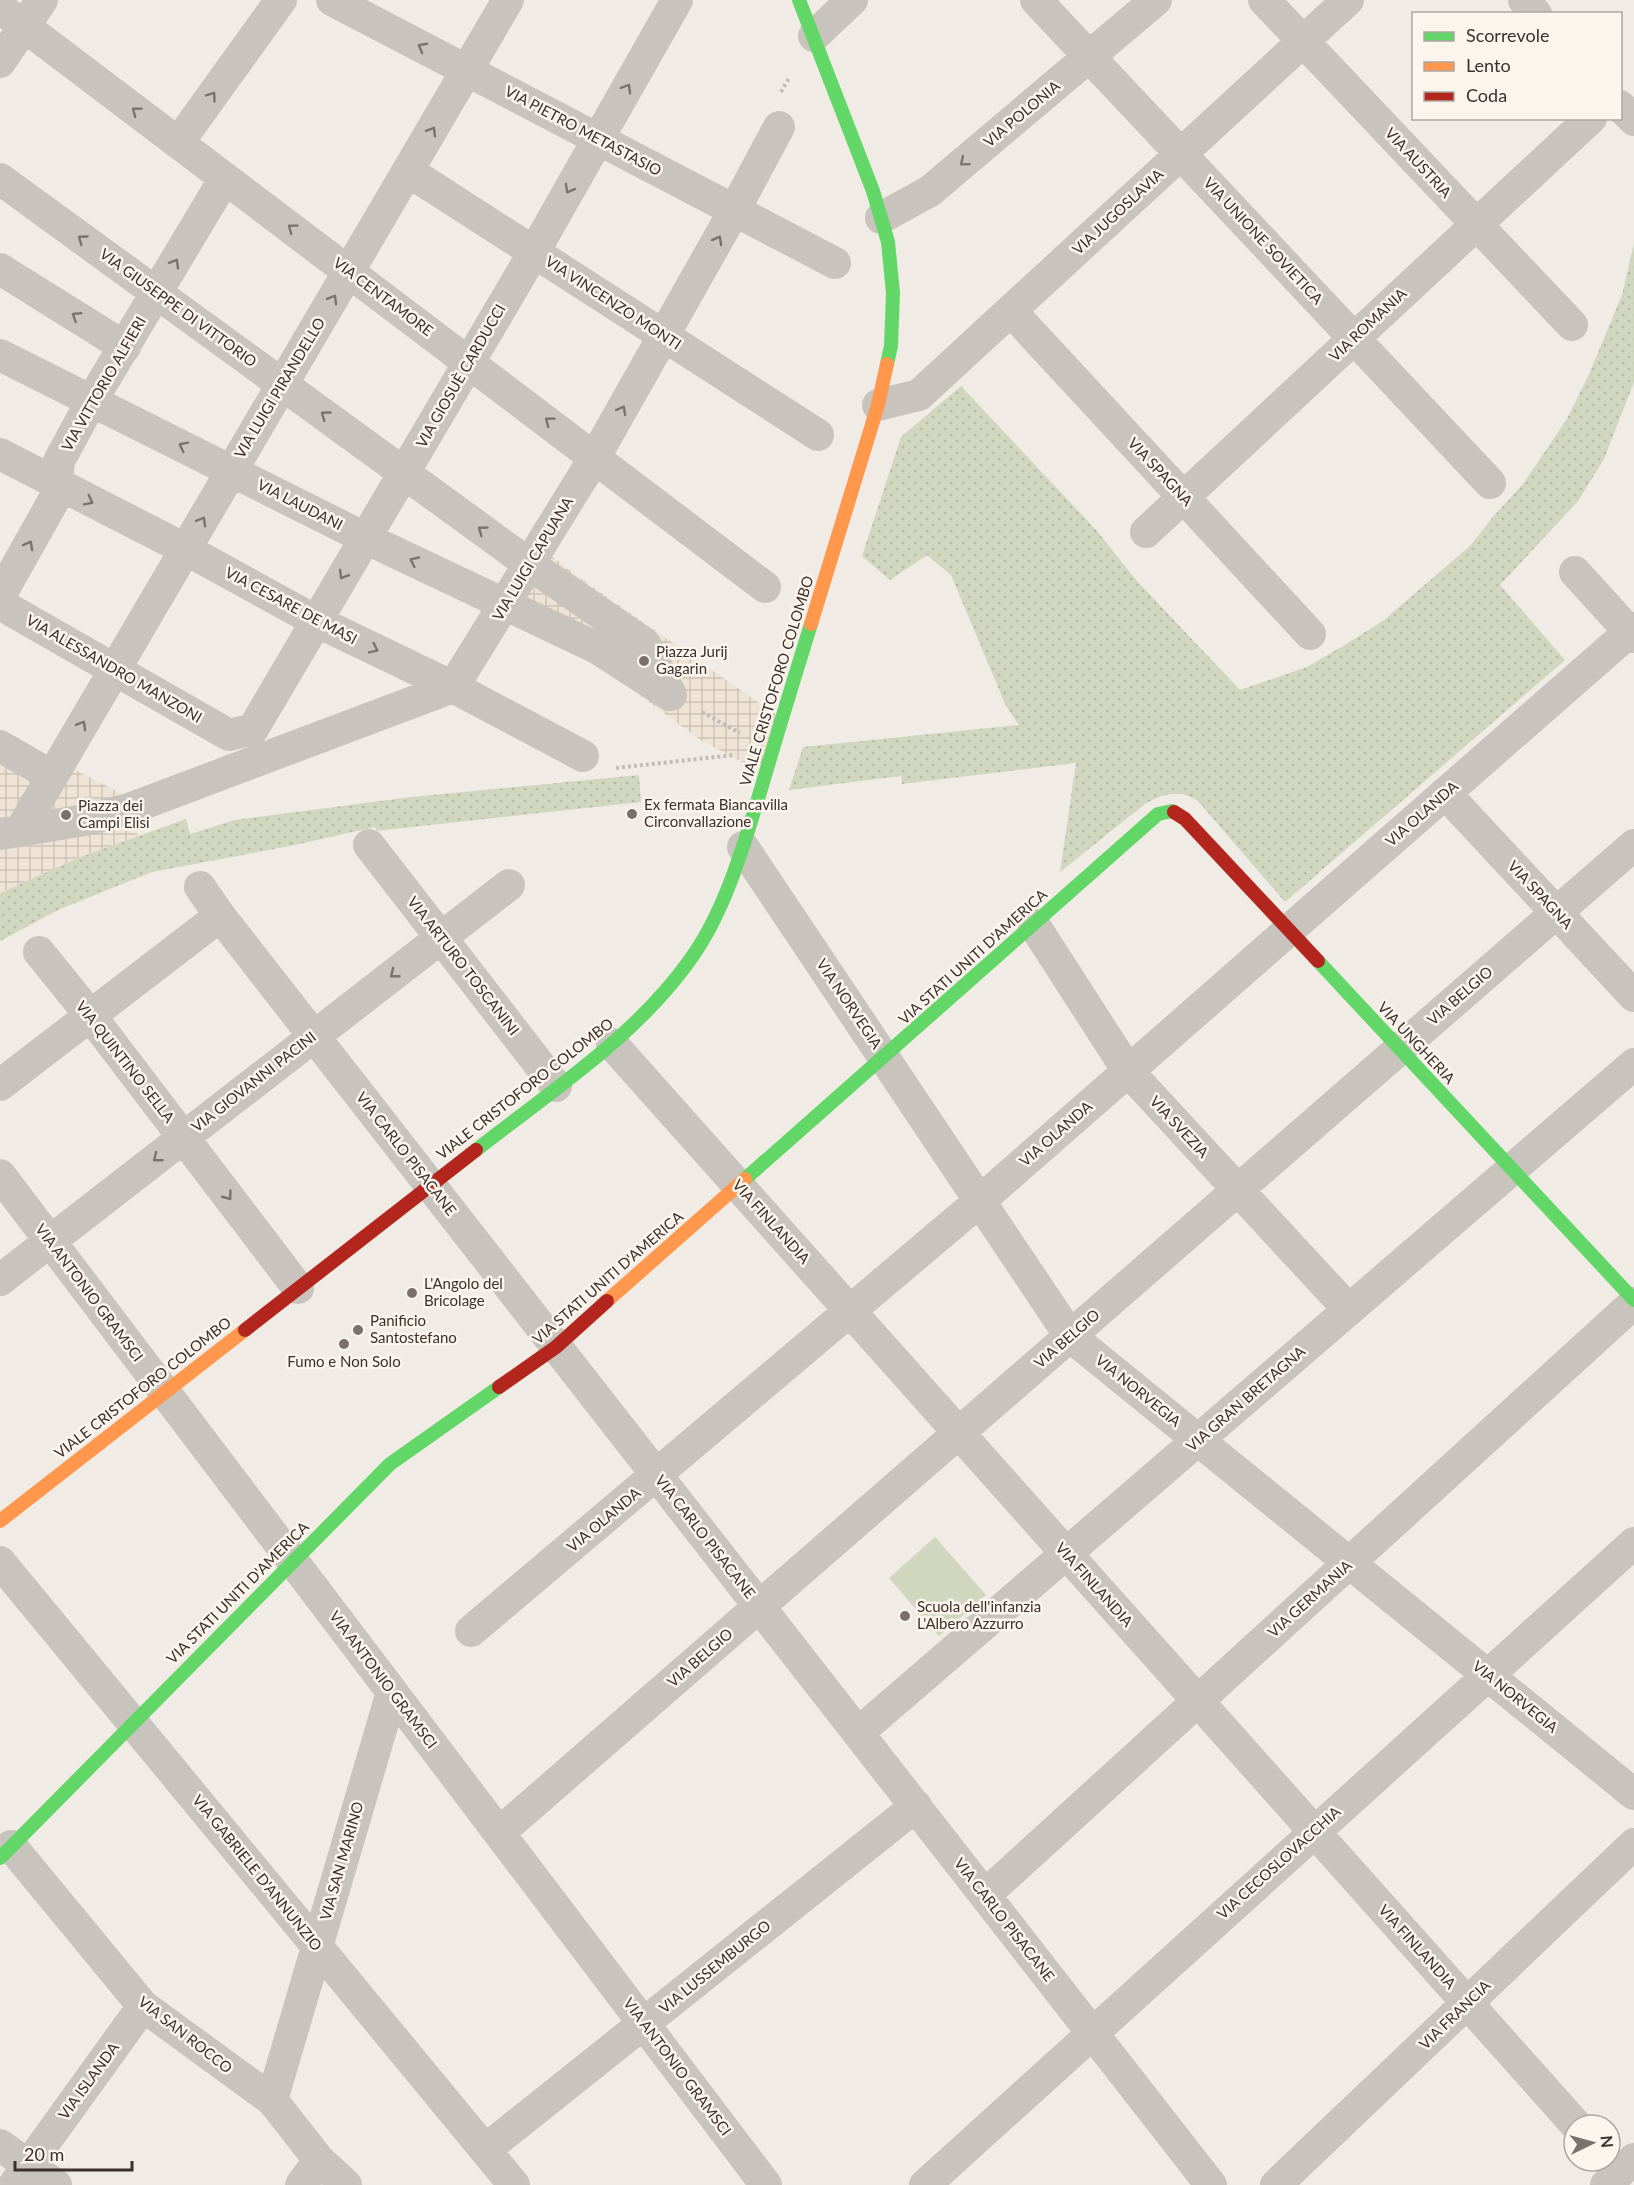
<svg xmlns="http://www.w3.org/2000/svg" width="1634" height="2185" font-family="Lato,sans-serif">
	<defs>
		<pattern id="grass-dots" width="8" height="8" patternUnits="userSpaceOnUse" patternTransform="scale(1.5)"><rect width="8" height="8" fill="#d1d6bf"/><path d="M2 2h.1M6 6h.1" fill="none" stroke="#b4b8a4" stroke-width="1.8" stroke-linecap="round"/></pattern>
		<pattern id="plaza-grid" width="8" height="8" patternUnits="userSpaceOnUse" patternTransform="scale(1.5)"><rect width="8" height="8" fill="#eee3d5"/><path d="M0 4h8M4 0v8" fill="none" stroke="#cdc3b7"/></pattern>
	</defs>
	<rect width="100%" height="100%" fill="#f0ebe5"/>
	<path fill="url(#grass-dots)" d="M1634 243V382L1604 459 1578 501 1500 585 1565 660 1285 902 1197 800C1178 789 1163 794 1145 804L1060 872 1076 763 902 784 901 776 789 790 803 747 1019 725 1006 706 951 575 927 555 890 580 862 556 901 437 961 386 1097 531 1136 580 1240 690 1307 667 1348 643 1384 620 1471 545 1492 518 1523 484 1567 419 1590 372 1622 295Z
		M639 775 641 802 394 829 377 831 375 827 290 846 152 872 60 909 0 941V893L80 857 186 819 190 834 235 820 411 797Z"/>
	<path fill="#d1d6bf" d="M935 1537 986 1595 939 1636 889 1578Z"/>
	<path fill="url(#plaza-grid)" d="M540 547 577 576 782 719 766 774 702 741 601 667 517 626Z
		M0 746 60 762 124 795 138 836 80 857 0 893Z"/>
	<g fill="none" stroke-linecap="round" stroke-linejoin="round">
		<path stroke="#c2bbb6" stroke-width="4" stroke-dasharray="3 3" stroke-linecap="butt" d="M781 92 789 78
			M702 712 740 733
			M616 768 734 755"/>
		<path stroke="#c9c3be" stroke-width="32" d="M332 0 835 263
			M1036 0 1490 483
			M1264 0 1572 325
			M1524 0 1536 14
			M0 8 765 587
			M814 36 852 0
			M0 62 42 0
			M1620 106 1634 120
			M178 143 281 0
			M408 171 818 435
			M0 179 529 564 645 644 671 695
			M881 218 930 191 1156 0
			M0 269 125 347
			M1011 311 1310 634
			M0 355 365 538 597 648 670 695
			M878 405 919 395 1348 0
			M0 454 185 549 316 621 453 687 583 756
			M1146 532 1591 118
			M1575 572 1634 637
			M0 596 55 498 59 461 92 400 225 178
			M0 604 229 735 253 729 534 252 677 0
			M0 746 52 776
			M1445 793 1634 996
			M20 831 508 0
			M0 834 85 820 129 809 453 687 595 457 734 211 779 127
			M369 845 556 1086
			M743 847 1070 1336 1634 1794
			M200 887 220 916 1211 2185
			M1034 925 1128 1071 1349 1310
			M39 952 90 1015 298 1288
			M612 1044 1576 2125
			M0 1085 220 916
			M0 1175 766 2185
			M0 1280 509 885
			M0 1562 514 2185
			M471 1631 981 1200 1634 628
			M858 1733 1634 1064
			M499 1833 1634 845
			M11 1846 143 2006 272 2100 319 2160 346 2185
			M985 1895 1634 1303
			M272 2100 392 1692
			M0 2145 56 2185
			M485 2150 916 1806
			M14 2185 143 2006
			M301 2185 319 2160
			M925 2185 1634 1543
			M1276 2185 1634 1844
			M1606 2185 1634 2159"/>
		<path stroke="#63d668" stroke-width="14" d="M799 0 873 191 888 242 893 293 891 346 887 364
			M1318 961 1634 1300
			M476 1150C551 1091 637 1036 692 957 726 909 744 844 761 789 777 734 794 679 811 624
			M745 1179 1158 814 1172 811 1174 812
			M0 1858 390 1464 499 1387"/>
		<path stroke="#ff974d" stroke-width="14" d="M811 624 878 405 887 364
			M607 1301 745 1179
			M0 1521 245 1330"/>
		<path stroke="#b3261e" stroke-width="14" d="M1174 812 1185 819 1318 961
			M245 1330 476 1150
			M499 1387 556 1347 607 1301"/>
	</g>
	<defs><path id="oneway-chevron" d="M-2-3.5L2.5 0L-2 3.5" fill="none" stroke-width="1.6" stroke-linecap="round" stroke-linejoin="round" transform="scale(1.5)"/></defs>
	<g stroke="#7b726d">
		<use href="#oneway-chevron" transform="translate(422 47) rotate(-152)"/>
		<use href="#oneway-chevron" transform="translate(627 88) rotate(-60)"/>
		<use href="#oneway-chevron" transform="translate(212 96) rotate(-54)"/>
		<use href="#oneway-chevron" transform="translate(136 111) rotate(-143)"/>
		<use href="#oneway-chevron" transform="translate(432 131) rotate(-59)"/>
		<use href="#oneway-chevron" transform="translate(964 162) rotate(140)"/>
		<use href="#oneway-chevron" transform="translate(569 189) rotate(119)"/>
		<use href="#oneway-chevron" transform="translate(292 228) rotate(-143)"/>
		<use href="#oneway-chevron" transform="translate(82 239) rotate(-144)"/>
		<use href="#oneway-chevron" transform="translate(718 240) rotate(-61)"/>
		<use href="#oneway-chevron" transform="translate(175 263) rotate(-59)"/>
		<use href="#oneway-chevron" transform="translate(333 299) rotate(-60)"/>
		<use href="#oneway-chevron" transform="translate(76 316) rotate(-148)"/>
		<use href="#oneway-chevron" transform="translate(622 410) rotate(-61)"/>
		<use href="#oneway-chevron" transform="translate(325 415) rotate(-144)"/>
		<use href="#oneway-chevron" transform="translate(549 421) rotate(-143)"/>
		<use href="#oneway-chevron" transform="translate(183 446) rotate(-153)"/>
		<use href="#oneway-chevron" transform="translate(89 501) rotate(27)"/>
		<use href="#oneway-chevron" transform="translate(202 521) rotate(-60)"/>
		<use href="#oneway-chevron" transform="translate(482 530) rotate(-144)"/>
		<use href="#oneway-chevron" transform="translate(29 545) rotate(-61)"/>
		<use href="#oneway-chevron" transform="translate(414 561) rotate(-155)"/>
		<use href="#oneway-chevron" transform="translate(343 575) rotate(121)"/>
		<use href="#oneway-chevron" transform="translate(374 649) rotate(26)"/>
		<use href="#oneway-chevron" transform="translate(82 725) rotate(-60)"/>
		<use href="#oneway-chevron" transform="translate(394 974) rotate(142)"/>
		<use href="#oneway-chevron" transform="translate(157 1158) rotate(142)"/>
		<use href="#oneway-chevron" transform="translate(228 1196) rotate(53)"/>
	</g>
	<g fill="#7a716c" stroke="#fbf5ee" stroke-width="2">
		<circle cx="644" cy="661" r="6"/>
		<circle cx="632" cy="814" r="6"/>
		<circle cx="66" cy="815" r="6"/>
		<circle cx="412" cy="1293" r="6"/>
		<circle cx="358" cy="1330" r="6"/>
		<circle cx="344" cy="1344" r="6"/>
		<circle cx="905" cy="1616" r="6"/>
	</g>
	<g text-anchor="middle" stroke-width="5" stroke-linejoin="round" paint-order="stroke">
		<g font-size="15" fill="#3b302b" stroke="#fbf5ee">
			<text transform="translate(1022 114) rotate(-40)" y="5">VIA POLONIA</text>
			<text transform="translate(583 131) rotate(28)" y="5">VIA PIETRO METASTASIO</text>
			<text transform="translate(1418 163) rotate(47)" y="5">VIA AUSTRIA</text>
			<text transform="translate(1118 212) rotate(-43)" y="5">VIA JUGOSLAVIA</text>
			<text transform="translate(1263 241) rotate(47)" y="5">VIA UNIONE SOVIETICA</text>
			<text transform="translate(383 297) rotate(37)" y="5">VIA CENTAMORE</text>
			<text transform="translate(613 303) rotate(33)" y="5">VIA VINCENZO MONTI</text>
			<text transform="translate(178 308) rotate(36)" y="5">VIA GIUSEPPE DI VITTORIO</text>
			<text transform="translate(1368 325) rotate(-43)" y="5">VIA ROMANIA</text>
			<text transform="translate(461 376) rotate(-60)" y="5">VIA GIOSUÈ CARDUCCI</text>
			<text transform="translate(104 384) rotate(-60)" y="5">VIA VITTORIO ALFIERI</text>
			<text transform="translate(280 388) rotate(-59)" y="5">VIA LUIGI PIRANDELLO</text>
			<text transform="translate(1160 472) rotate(47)" y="5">VIA SPAGNA</text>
			<text transform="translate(300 505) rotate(27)" y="5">VIA LAUDANI</text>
			<text transform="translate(533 559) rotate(-59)" y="5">VIA LUIGI CAPUANA</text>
			<text transform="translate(291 606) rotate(28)" y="5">VIA CESARE DE MASI</text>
			<text transform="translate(114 669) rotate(30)" y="5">VIA ALESSANDRO MANZONI</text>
			<text transform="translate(777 681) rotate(-73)" y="5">VIALE CRISTOFORO COLOMBO</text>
			<text transform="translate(1422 814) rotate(-41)" y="5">VIA OLANDA</text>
			<text transform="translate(1540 895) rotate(47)" y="5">VIA SPAGNA</text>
			<text transform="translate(973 957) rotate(-42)" y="5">VIA STATI UNITI D'AMERICA</text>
			<text transform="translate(463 966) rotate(52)" y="5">VIA ARTURO TOSCANINI</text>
			<text transform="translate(1460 996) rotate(-41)" y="5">VIA BELGIO</text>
			<text transform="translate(849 1004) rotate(56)" y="5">VIA NORVEGIA</text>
			<text transform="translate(1416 1043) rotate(47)" y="5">VIA UNGHERIA</text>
			<text transform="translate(125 1062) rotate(52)" y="5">VIA QUINTINO SELLA</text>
			<text transform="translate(254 1082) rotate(-38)" y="5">VIA GIOVANNI PACINI</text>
			<text transform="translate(525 1089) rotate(-38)" y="5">VIALE CRISTOFORO COLOMBO</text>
			<text transform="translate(1179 1127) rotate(47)" y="5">VIA SVEZIA</text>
			<text transform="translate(1056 1134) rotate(-41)" y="5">VIA OLANDA</text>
			<text transform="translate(406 1154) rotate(52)" y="5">VIA CARLO PISACANE</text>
			<text transform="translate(771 1222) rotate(48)" y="5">VIA FINLANDIA</text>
			<text transform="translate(608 1278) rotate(-41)" y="5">VIA STATI UNITI D'AMERICA</text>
			<text transform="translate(89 1293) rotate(53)" y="5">VIA ANTONIO GRAMSCI</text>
			<text transform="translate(1067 1339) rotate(-41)" y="5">VIA BELGIO</text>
			<text transform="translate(143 1388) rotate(-38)" y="5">VIALE CRISTOFORO COLOMBO</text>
			<text transform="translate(1138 1391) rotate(39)" y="5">VIA NORVEGIA</text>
			<text transform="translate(1246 1399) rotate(-41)" y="5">VIA GRAN BRETAGNA</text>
			<text transform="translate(604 1520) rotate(-40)" y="5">VIA OLANDA</text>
			<text transform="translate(705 1537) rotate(52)" y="5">VIA CARLO PISACANE</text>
			<text transform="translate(1094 1585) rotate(48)" y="5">VIA FINLANDIA</text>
			<text transform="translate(238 1593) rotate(-45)" y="5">VIA STATI UNITI D'AMERICA</text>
			<text transform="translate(1310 1599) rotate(-42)" y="5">VIA GERMANIA</text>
			<text transform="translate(700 1658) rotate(-41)" y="5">VIA BELGIO</text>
			<text transform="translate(383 1680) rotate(53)" y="5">VIA ANTONIO GRAMSCI</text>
			<text transform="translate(1515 1697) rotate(39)" y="5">VIA NORVEGIA</text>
			<text transform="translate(342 1861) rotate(-74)" y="5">VIA SAN MARINO</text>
			<text transform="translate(1279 1863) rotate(-42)" y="5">VIA CECOSLOVACCHIA</text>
			<text transform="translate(257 1873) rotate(51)" y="5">VIA GABRIELE D'ANNUNZIO</text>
			<text transform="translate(1004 1920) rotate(52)" y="5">VIA CARLO PISACANE</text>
			<text transform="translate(1417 1947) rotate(48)" y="5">VIA FINLANDIA</text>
			<text transform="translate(715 1967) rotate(-39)" y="5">VIA LUSSEMBURGO</text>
			<text transform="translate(1455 2015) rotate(-44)" y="5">VIA FRANCIA</text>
			<text transform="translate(185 2035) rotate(38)" y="5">VIA SAN ROCCO</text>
			<text transform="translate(677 2067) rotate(53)" y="5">VIA ANTONIO GRAMSCI</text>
			<text transform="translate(89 2081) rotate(-54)" y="5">VIA ISLANDA</text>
		</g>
		<g font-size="15" fill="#3b302b" stroke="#fbf5ee" text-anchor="start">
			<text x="656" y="657">Piazza Jurij<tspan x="656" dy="17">Gagarin</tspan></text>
			<text x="644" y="810">Ex fermata Biancavilla<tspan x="644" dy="17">Circonvallazione</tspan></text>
			<text x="78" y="811">Piazza dei<tspan x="78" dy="17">Campi Elisi</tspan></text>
			<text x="424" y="1289">L'Angolo del<tspan x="424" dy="17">Bricolage</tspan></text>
			<text x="370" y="1326">Panificio<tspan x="370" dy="17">Santostefano</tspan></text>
			<text x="344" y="1367" text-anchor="middle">Fumo e Non Solo</text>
			<text x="917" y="1612">Scuola dell'infanzia<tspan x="917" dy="17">L'Albero Azzurro</tspan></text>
		</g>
	</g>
	<rect x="1412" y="12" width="210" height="108" fill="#fbf5ee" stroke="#aea6a0" stroke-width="1.5"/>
	<rect x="1424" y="32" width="30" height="9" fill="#63d668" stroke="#aea6a0" stroke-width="1.5"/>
	<text x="1466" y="42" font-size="18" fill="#3b302b">Scorrevole</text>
	<rect x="1424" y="62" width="30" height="9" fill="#ff974d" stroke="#aea6a0" stroke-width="1.5"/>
	<text x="1466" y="72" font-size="18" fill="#3b302b">Lento</text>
	<rect x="1424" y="92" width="30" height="9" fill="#b3261e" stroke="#aea6a0" stroke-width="1.5"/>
	<text x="1466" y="102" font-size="18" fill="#3b302b">Coda</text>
	<g transform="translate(1592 2143) rotate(85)"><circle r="28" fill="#fbf5ee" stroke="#aea6a0" stroke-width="1.5"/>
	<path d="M0-4.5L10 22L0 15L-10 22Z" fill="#7a716c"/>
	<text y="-9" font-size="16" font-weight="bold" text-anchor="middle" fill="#3b302b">N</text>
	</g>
	<path d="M15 2161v9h117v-9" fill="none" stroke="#3b302b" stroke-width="3"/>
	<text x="24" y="2161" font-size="18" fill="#3b302b" stroke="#fbf5ee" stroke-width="4.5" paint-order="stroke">20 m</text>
</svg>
